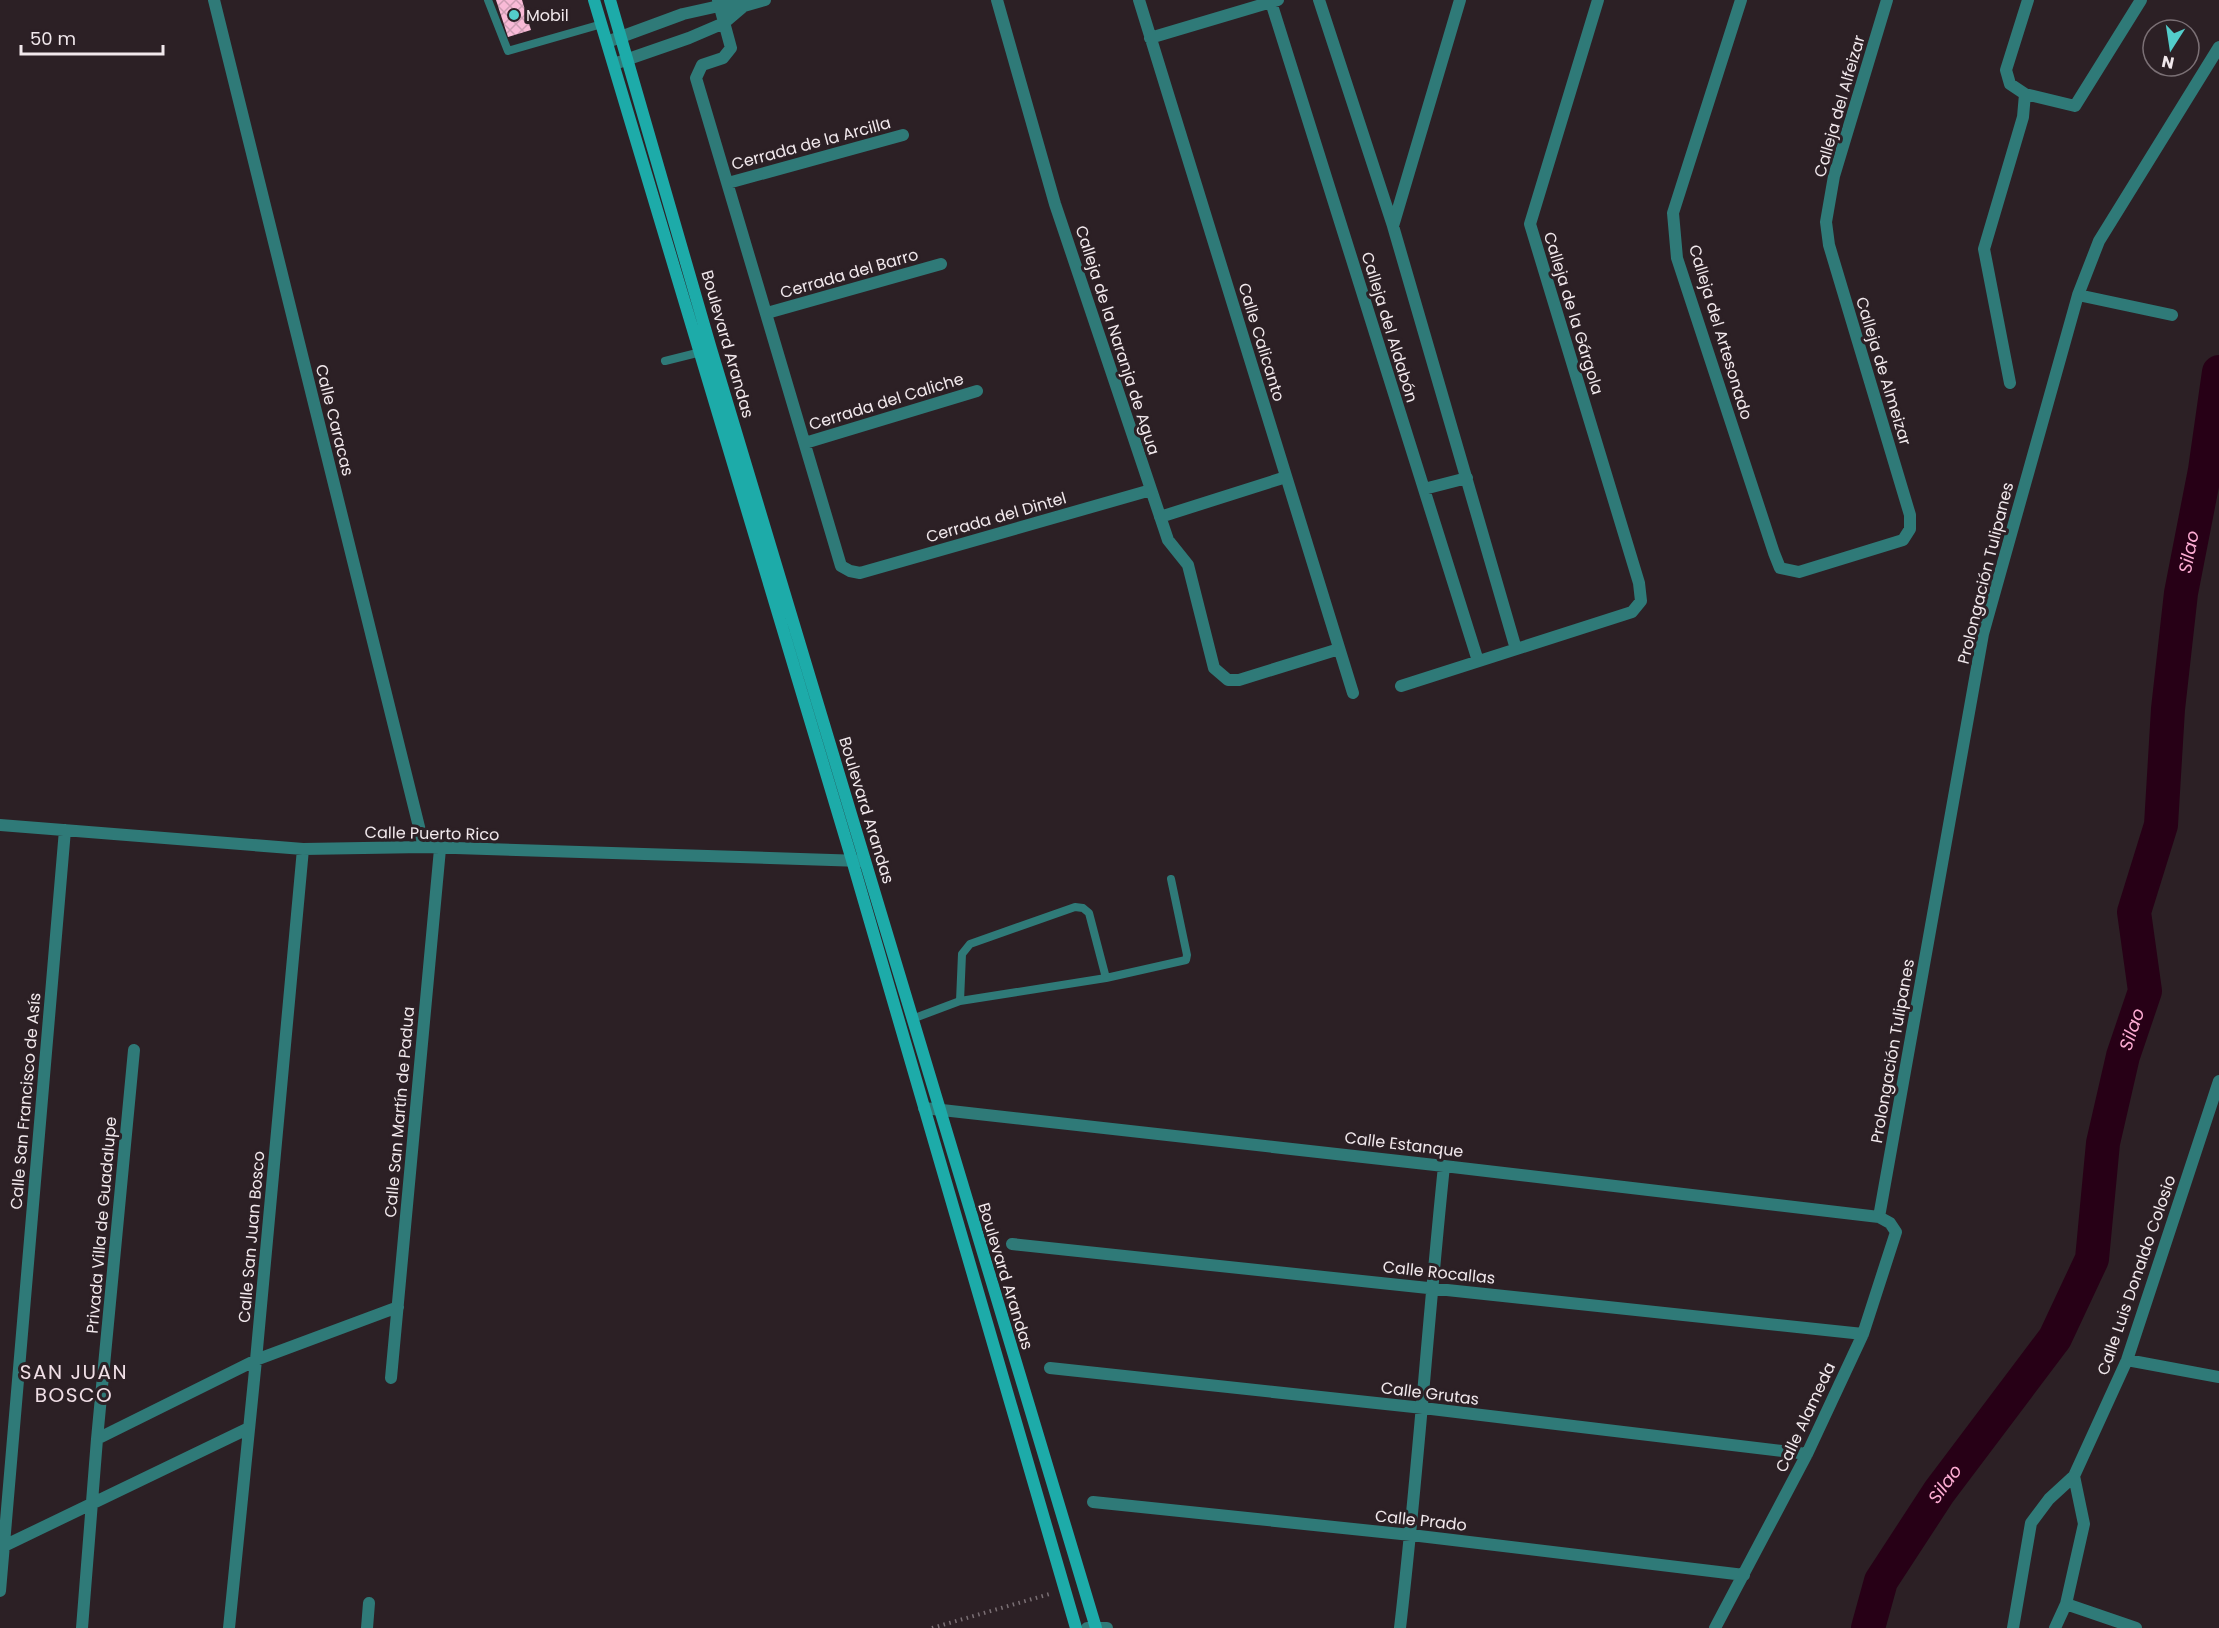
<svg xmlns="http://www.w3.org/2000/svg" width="2219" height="1628" font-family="Poppins,sans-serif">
	<defs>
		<pattern id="building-cross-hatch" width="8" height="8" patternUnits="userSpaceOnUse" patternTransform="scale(1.5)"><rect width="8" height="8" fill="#f9bad7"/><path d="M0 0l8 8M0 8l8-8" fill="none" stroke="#cd9db3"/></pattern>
	</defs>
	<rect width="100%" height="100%" fill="#2c2025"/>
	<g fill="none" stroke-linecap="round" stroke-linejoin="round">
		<path stroke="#270016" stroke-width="34" id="s1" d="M1868 1628 1881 1581 1939 1492 2055 1338 2092 1259 2103 1143 2123 1056 2145 991 2134 912 2161 825 2168 709 2181 593 2205 470 2219 372"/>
	</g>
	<path fill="url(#building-cross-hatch)" d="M496 0H522L531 30 508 37Z"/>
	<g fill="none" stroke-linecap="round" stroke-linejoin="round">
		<path stroke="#7b7075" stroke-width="4" stroke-dasharray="1.5 4.5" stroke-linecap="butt" d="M932 1628 1053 1593"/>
		<path stroke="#2f7a78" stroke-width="8" d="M488 0 508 51 602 24
			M665 361 701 352
			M960 1001 962 954 970 944 1075 907 1083 908 1089 913 1106 978
			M912 1019 960 1001 1106 978 1186 960 1187 955 1171 879"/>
		<path stroke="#2f7a78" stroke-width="12" d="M214 0 424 847
			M718 0 731 48 723 58 702 65 696 78 841 566 850 571 860 573 1151 490
			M997 0 1055 204 1168 540 1188 565 1214 668 1228 680H1239L1339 649
			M1139 0 1353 693
			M1319 0 1393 226 1516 649
			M1741 0 1673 213 1677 258 1774 553 1780 568 1799 572 1903 540 1910 529V515L1829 245 1826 222 1834 176 1887 0
			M1271 2 1478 661
			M1150 38 1278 0
			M607 42 683 14 719 6H744L765 0
			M614 64 689 38 724 23 744 6
			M2025 94 2075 106 2141 0
			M728 183 903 135
			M1393 226 1460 0
			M2078 295 2172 315
			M767 313 941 264
			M2010 383 1984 249 2023 117 2025 94 2010 84 2006 70 2028 0
			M805 443 977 391
			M1424 489 1467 478
			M1160 517 1286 477
			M1401 686 1632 612 1641 601 1639 583 1530 224 1598 0
			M0 825 303 849 424 847 862 861
			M924 1108 1444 1166 1879 1217 1890 1223 1896 1232 1863 1334 1807 1454 1715 1628
			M1879 1217 1983 634 2078 295 2099 241 2219 47
			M1012 1244 1863 1334
			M2127 1360 2219 1377
			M1050 1368 1423 1408 1807 1454
			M391 1378 440 849
			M97 1439 256 1360 398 1307
			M1093 1502 1411 1535 1744 1575
			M4 1546 249 1428
			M0 1591 65 830
			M2066 1604 2136 1628
			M82 1628 97 1439 134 1050
			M229 1628 256 1360 303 849
			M367 1628 369 1603
			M1087 1628H1107
			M1400 1628C1418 1474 1428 1320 1444 1166
			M2013 1628 2031 1523 2049 1499 2074 1476 2127 1360 2219 1081
			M2055 1628 2066 1604 2084 1524 2074 1476"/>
		<path stroke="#1daba9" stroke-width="12" d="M594 0 852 860 1076 1628
			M610 0 711 349 1096 1628"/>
	</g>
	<circle fill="#53cdcb" stroke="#2c2025" stroke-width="2" cx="514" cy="15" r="6"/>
	<g text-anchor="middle" stroke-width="6" stroke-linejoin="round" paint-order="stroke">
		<g font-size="16" fill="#f1e8ec" stroke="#2c2025" text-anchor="start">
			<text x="526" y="21">Mobil</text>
		</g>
		<g font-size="16" fill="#f1e8ec" stroke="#2c2025">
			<text transform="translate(1839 106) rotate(-74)" y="6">Calleja del Alfeizar</text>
			<text transform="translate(811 143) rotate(-15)" y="6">Cerrada de la Arcilla</text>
			<text transform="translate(849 273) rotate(-16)" y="6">Cerrada del Barro</text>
			<text transform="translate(1574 313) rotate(73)" y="6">Calleja de la Gárgola</text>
			<text transform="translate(1390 327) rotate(73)" y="6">Calleja del Aldabón</text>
			<text transform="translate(1721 332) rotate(73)" y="6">Calleja del Artesonado</text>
			<text transform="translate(1118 340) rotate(72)" y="6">Calleja de la Naranja de Agua</text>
			<text transform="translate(1262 342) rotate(73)" y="6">Calle Calicanto</text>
			<text transform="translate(728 344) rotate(74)" y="6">Boulevard Arandas</text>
			<text transform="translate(1884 371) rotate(73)" y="6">Calleja de Almeizar</text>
			<text transform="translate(886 401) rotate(-17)" y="6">Cerrada del Caliche</text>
			<text transform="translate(335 420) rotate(76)" y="6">Calle Caracas</text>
			<text transform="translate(996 517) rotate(-16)" y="6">Cerrada del Dintel</text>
			<text transform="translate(1985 573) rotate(-76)" y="6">Prolongación Tulipanes</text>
			<text transform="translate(867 810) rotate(73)" y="6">Boulevard Arandas</text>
			<text transform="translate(432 833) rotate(1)" y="6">Calle Puerto Rico</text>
			<text transform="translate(1892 1051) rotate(-80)" y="6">Prolongación Tulipanes</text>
			<text transform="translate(25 1101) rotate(-85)" y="6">Calle San Francisco de Asís</text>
			<text transform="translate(399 1112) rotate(-85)" y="6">Calle San Martín de Padua</text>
			<text transform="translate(1404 1144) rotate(7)" y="6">Calle Estanque</text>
			<text transform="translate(101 1225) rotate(-85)" y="6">Privada Villa de Guadalupe</text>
			<text transform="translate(251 1237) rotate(-85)" y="6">Calle San Juan Bosco</text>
			<text transform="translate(1439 1272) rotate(6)" y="6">Calle Rocallas</text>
			<text transform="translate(2136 1275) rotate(-71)" y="6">Calle Luis Donaldo Colosio</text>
			<text transform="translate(1006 1276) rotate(73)" y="6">Boulevard Arandas</text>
			<text transform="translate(1430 1393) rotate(7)" y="6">Calle Grutas</text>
			<text transform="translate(1805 1417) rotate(-65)" y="6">Calle Alameda</text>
			<text transform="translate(1421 1520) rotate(6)" y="6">Calle Prado</text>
		</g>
		<g font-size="18" font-style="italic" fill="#fdacd3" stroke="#2c2025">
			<text dy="6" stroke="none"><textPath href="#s1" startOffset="1155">Silao</textPath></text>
			<text dy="6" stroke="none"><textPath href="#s1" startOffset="669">Silao</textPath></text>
			<text dy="6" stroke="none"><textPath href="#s1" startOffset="165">Silao</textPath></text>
		</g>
		<g font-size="20" letter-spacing="1.5" fill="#efdee5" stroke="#2c2025">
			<text x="74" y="1379">SAN JUAN<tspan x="74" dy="23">BOSCO</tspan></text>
		</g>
	</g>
	<g transform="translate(2171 48) rotate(192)"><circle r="28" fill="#2c2025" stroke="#7b7075" stroke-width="1.5"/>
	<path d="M0-4.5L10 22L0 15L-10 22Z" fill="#53cdcb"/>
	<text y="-9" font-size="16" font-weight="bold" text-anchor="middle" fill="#f1e8ec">N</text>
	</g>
	<path d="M21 45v9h142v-9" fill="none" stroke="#f1e8ec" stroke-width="3"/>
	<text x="30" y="45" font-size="18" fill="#f1e8ec" stroke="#2c2025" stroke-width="4.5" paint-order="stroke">50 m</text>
</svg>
